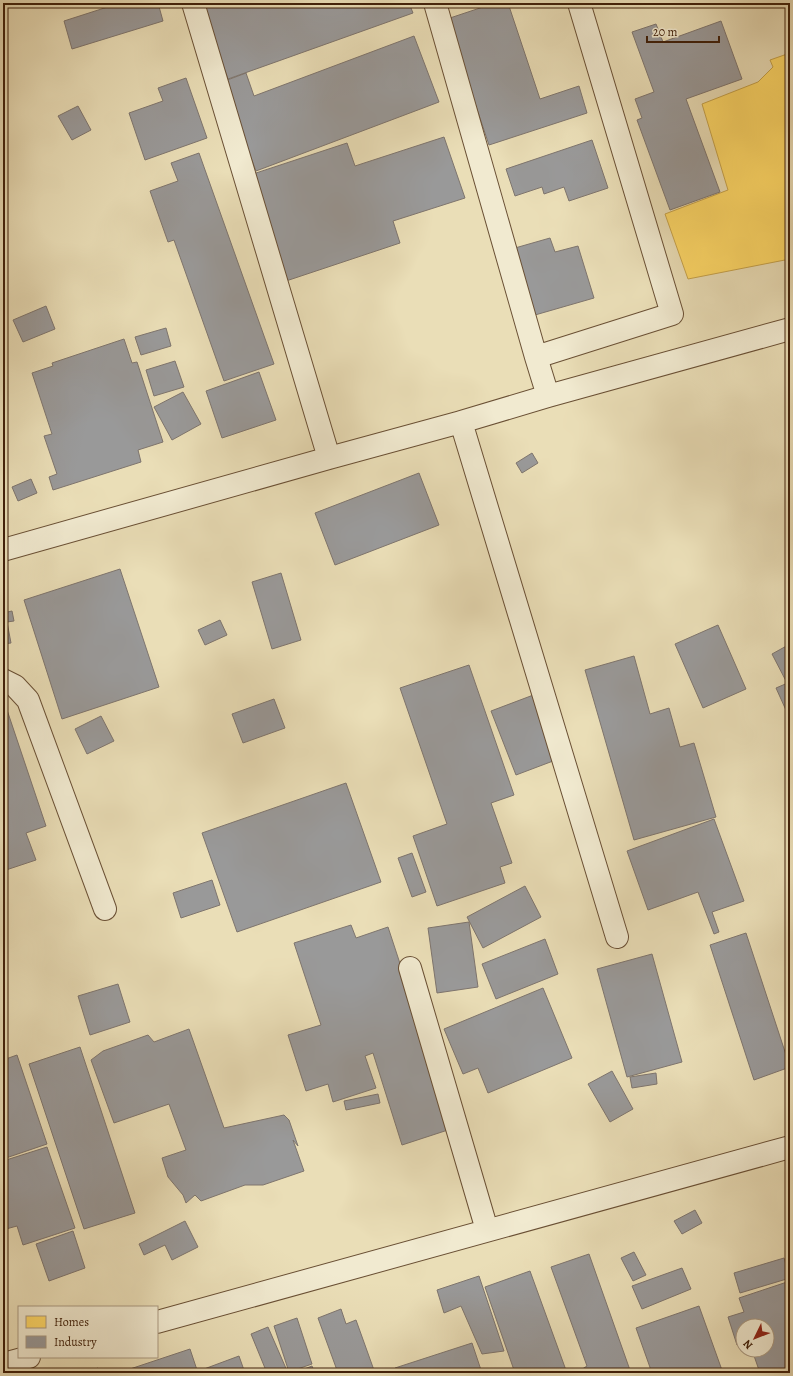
<svg xmlns="http://www.w3.org/2000/svg" width="793" height="1376" font-family="Alegreya,serif">
	<rect width="100%" height="100%" fill="#eadeb7"/>
	<filter id="stains"><feTurbulence type="fractalNoise" baseFrequency=".005" numOctaves="4"/><feColorMatrix values="0 0 0 0 .2 0 0 0 0 .09 0 0 0 0 .02 0 0 0 .5 -.17"/></filter>
	<radialGradient id="worn" r=".72"><stop offset=".6" stop-color="#630" stop-opacity="0"/><stop offset="1" stop-color="#630" stop-opacity=".3"/></radialGradient>
	<path fill="#ffd966" stroke="#c6a24a" d="M790 53V259L688 279 665 214 728 190 702 104 758 82 773 67 770 60Z"/>
	<path fill="#999" stroke="#7e756e" d="M120 3H158L163 21 72 49 64 21Z
		M201 3H409L413 13 228 79Z
		M495 3H508L540 99 579 86 587 113 489 145 447 19Z
		M721 21 742 79 686 99 720 192 670 210 637 120 642 118 635 99 654 92 632 32 656 24 663 42Z
		M414 36 439 102 256 171 222 82 246 73 254 96Z
		M186 78 207 138 145 160 129 113 163 101 158 88Z
		M78 106 91 130 72 140 58 116Z
		M444 137 465 198 393 221 400 243 286 281 250 175 347 143 355 166Z
		M592 140 608 188 569 201 564 187 544 194 542 187 515 196 506 169Z
		M199 153 274 364 224 381 174 240 168 242 150 191 178 181 171 163Z
		M550 238 555 252 578 246 594 298 535 315 515 248Z
		M46 306 55 329 23 342 13 320Z
		M166 328 171 346 141 355 135 337Z
		M124 339 132 363 137 362 163 442 138 450 141 462 53 490 49 477 57 474 44 436 52 434 32 373 53 366 52 363Z
		M175 361 184 387 154 396 146 370Z
		M259 372 276 420 222 438 206 391Z
		M183 392 201 424 172 440 154 407Z
		M532 453 538 463 522 473 516 463Z
		M419 473 439 525 335 565 315 513Z
		M31 479 37 493 18 501 12 487Z
		M120 569 159 687 62 719 24 600Z
		M281 573 301 640 272 649 252 582Z
		M12 611 14 621 7 622 11 643 3 644V613Z
		M220 620 227 635 205 645 198 630Z
		M718 625 746 689 703 708 675 644Z
		M790 644V679L786 681 772 654Z
		M634 656 650 714 669 708 680 747 694 743 716 817 634 840 585 670Z
		M469 665 514 795 491 803 512 863 500 867 505 883 437 906 413 836 447 824 400 688Z
		M790 682V719L776 688Z
		M536 694 561 758 516 775 491 711Z
		M3 698 46 826 26 833 36 860 3 871Z
		M274 699 285 728 243 743 232 714Z
		M101 716 114 741 87 754 75 729Z
		M346 783 381 882 237 932 202 833Z
		M714 819 744 901 712 912 719 932 714 934 698 892 648 910 627 851Z
		M412 853 426 892 412 897 398 858Z
		M212 880 220 905 181 918 173 893Z
		M525 886 541 917 483 948 467 917Z
		M469 922 478 987 437 993 428 928Z
		M351 925 356 938 388 927 454 1128 402 1145 373 1053 365 1056 376 1088 333 1102 328 1084 306 1091 288 1035 321 1025 294 943Z
		M746 933 790 1067 754 1080 710 945Z
		M545 939 558 974 496 999 482 964Z
		M652 954 682 1062 627 1077 597 969Z
		M118 984 130 1022 90 1035 78 996Z
		M543 988 572 1058 488 1093 478 1068 463 1074 444 1029Z
		M189 1029 224 1128 284 1115 289 1120 298 1146 293 1140 304 1171 263 1185H245L201 1201 195 1195 186 1203 183 1195 168 1177 162 1158 186 1150 169 1104 114 1123 91 1060 103 1051 148 1035 154 1042Z
		M80 1047 135 1213 84 1229 29 1064Z
		M17 1055 47 1144 3 1159V1060Z
		M612 1071 633 1109 610 1122 588 1084Z
		M656 1073 657 1084 632 1088 630 1077Z
		M378 1094 380 1103 346 1110 344 1101Z
		M47 1147 75 1228 23 1245 17 1226 6 1229 3 1219V1161Z
		M695 1210 702 1223 682 1234 674 1221Z
		M3 1221 7 1232 3 1234Z
		M185 1221 198 1247 172 1260 165 1245 144 1255 139 1244Z
		M73 1231 85 1268 49 1281 36 1244Z
		M634 1252 646 1275 633 1281 621 1258Z
		M589 1254 631 1373H576L587 1366 551 1267Z
		M784 1258 790 1278 740 1293 734 1273Z
		M682 1268 691 1289 642 1309 632 1286Z
		M530 1271 567 1373H515L485 1287Z
		M479 1276 504 1351 482 1354 461 1306 444 1313 437 1290Z
		M790 1281V1373H760L752 1350H767V1326H743V1343L737 1345 728 1317 744 1312 739 1298Z
		M699 1306 723 1373H652L636 1328Z
		M341 1309 346 1324 356 1320 375 1373H338L318 1318Z
		M297 1318 312 1364 289 1372 274 1326Z
		M268 1327 288 1373H267L251 1334Z
		M472 1343 482 1373H397L395 1368Z
		M190 1349 197 1370 193 1372V1373H128L127 1370Z
		M239 1356 245 1373H197L196 1372Z
		M312 1366 315 1373H294Z
		M98 1368 100 1373H85Z"/>
	<g fill="none" stroke-linecap="round" stroke-linejoin="round">
		<defs>
			<path id="minor" d="M193 3 329 458
				M435 3 536 357
				M548 396 536 357 672 314 579 3
				M461 422 617 937
				M3 550 329 458 461 422 548 396 790 329
				M3 680 15 686 28 700 105 909
				M410 968 487 1230
				M157 1322 790 1147
				M3 1364 29 1357"/>
		</defs>
		<use href="#minor" stroke="#6a5035" stroke-width="24"/>
		<use href="#minor" stroke="#f1ead0" stroke-width="22"/>
	</g>
	<rect width="793" height="1376" fill="none" stroke="#eadeb7" stroke-width="16"/>
	<rect x="4" y="4" width="785" height="1368" fill="none" stroke="#40200a" stroke-width="2"/>
	<rect x="8" y="8" width="777" height="1360" fill="none" stroke="#40200a"/>
	<rect x="18" y="1306" width="140" height="52" fill="#f1ead0" stroke="#aa9981"/>
	<rect x="26" y="1316" width="20" height="12" fill="#ffd966" stroke="#aa9981"/>
	<text x="54" y="1326" font-size="12" fill="#40200a">Homes</text>
	<rect x="26" y="1336" width="20" height="12" fill="#999999" stroke="#aa9981"/>
	<text x="54" y="1346" font-size="12" fill="#40200a">Industry</text>
	<g transform="translate(755 1338) rotate(227)"><circle r="19" fill="#f1ead0" stroke="#aa9981"/>
	<path d="M0-3L7 15L0 10L-7 15Z" fill="#8f2418"/>
	<text y="-6" font-size="11" font-weight="bold" text-anchor="middle" fill="#40200a">N</text>
	</g>
	<path d="M647 36v6h72v-6" fill="none" stroke="#40200a" stroke-width="2"/>
	<text x="653" y="36" font-size="12" fill="#40200a" stroke="#f1ead0" stroke-width="3" paint-order="stroke">20 m</text>
	<rect width="100%" height="100%" filter="url(#stains)"/>
	<rect width="100%" height="100%" fill="url(#worn)"/>
</svg>
